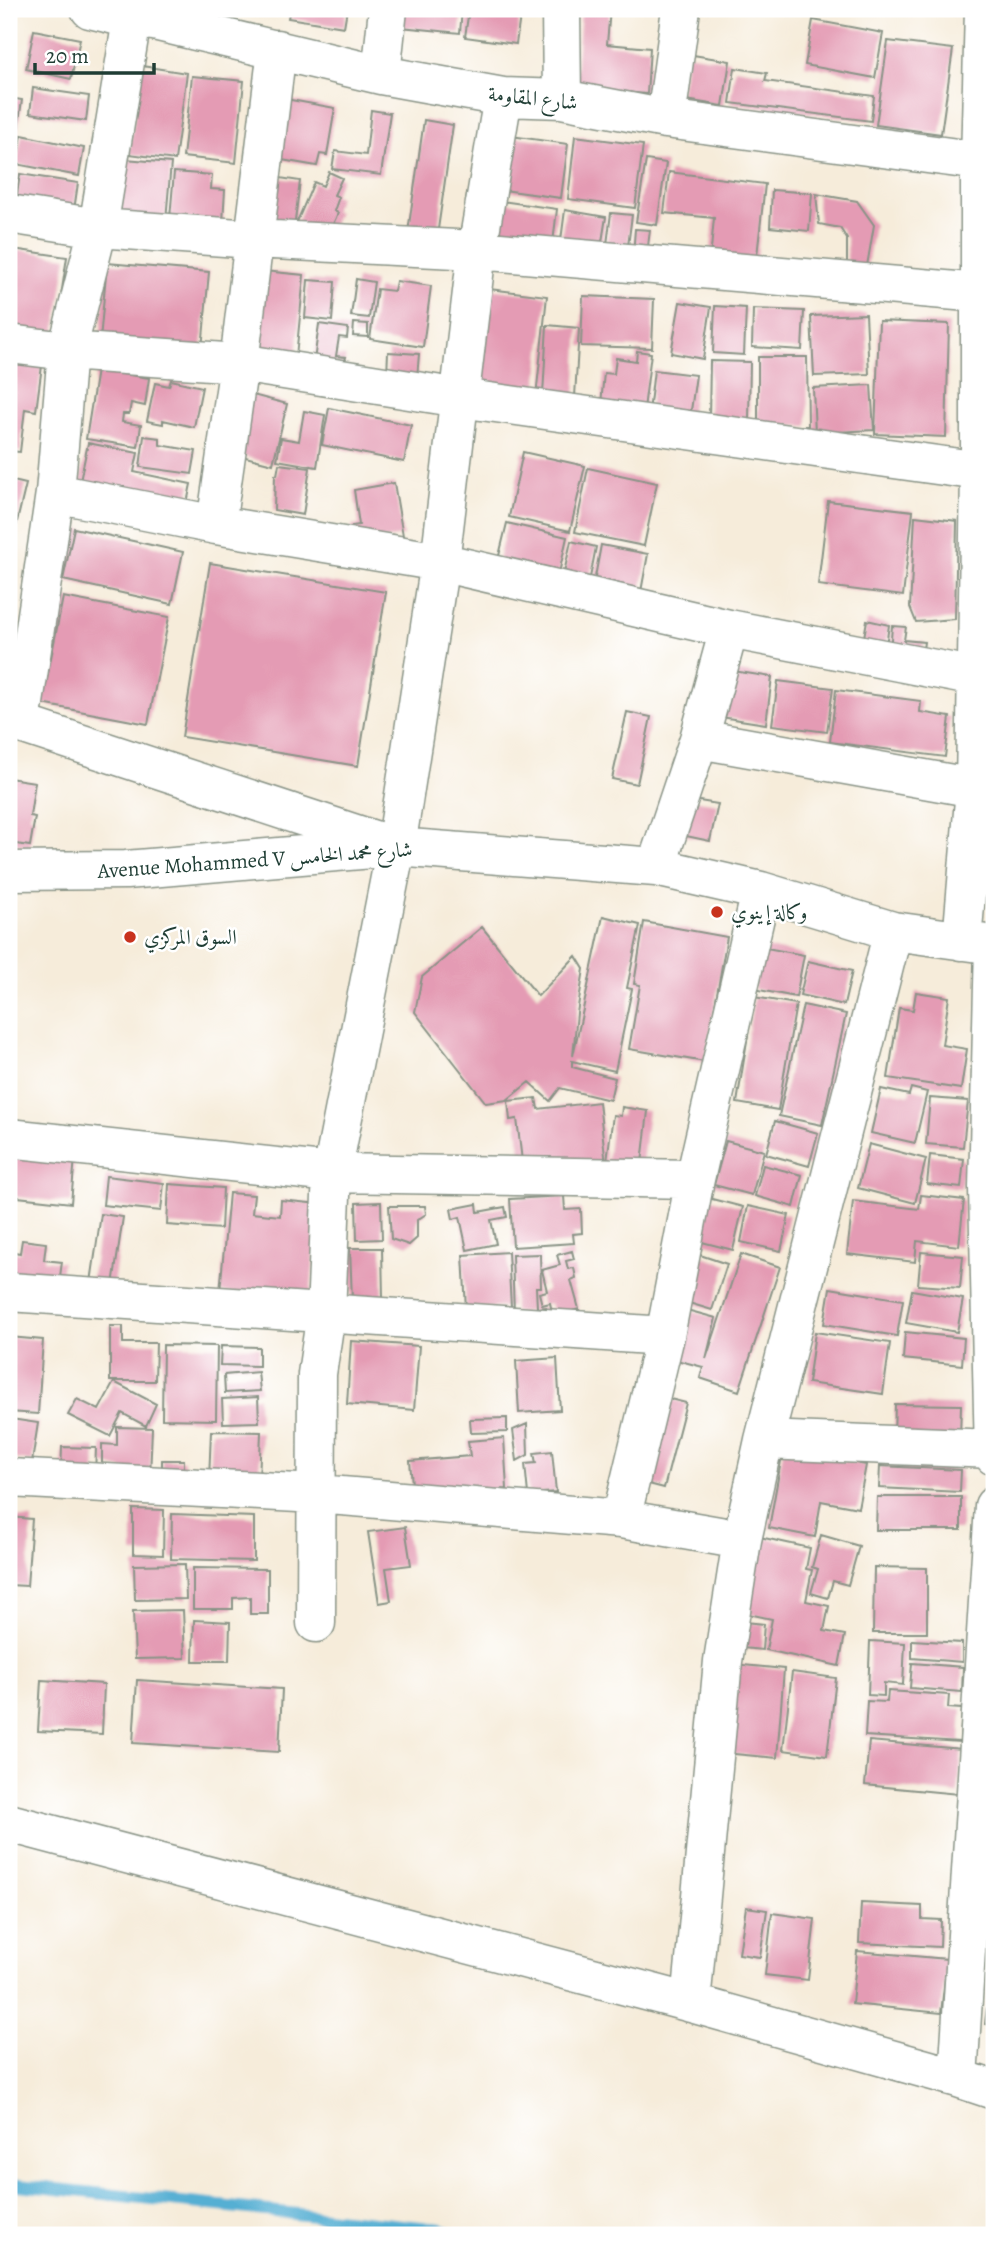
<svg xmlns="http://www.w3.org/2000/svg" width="1003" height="2244" font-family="Alegreya,Amiri,serif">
	<rect width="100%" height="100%" fill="#fff"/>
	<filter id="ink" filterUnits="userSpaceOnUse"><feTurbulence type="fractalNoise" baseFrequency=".0143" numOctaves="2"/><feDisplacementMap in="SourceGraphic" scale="14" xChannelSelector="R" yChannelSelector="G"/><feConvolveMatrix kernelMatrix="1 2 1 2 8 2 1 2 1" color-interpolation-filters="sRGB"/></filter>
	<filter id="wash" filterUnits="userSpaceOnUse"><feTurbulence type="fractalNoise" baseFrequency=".00686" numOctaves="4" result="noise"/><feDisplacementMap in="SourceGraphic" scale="28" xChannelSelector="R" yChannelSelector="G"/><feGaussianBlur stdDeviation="1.57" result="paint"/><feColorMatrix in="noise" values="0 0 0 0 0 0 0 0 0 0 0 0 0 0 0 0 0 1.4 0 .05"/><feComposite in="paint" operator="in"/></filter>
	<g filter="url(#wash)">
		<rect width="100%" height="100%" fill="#f6ecda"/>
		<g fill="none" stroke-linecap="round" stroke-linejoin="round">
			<path stroke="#55afd3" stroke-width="12" d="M9 2184 440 2229 455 2235"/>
		</g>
		<g id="blocks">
			<path fill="#e49bb4" d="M290 9H347L344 27 288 18Z
				M403 9H462L460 33 401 27Z
				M469 9H521L516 44 465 37Z
				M581 9H610L607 44 650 48 647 94 575 88Z
				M813 20 883 33 875 78 805 65Z
				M34 30 80 39 71 79 26 69Z
				M888 41 953 49 941 134 876 125Z
				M687 54 730 61 723 106 680 99Z
				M142 66 187 73 175 160 129 154Z
				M735 68 767 73 765 81 874 96 871 121 730 103Z
				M192 76 244 81 236 163 183 157Z
				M33 88 89 96 86 121 30 113Z
				M9 98 22 100 10 185H9Z
				M280 98 335 108 327 155 320 154 317 166 270 158Z
				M371 110 390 113 381 175 332 169 335 151 366 155Z
				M424 120 453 125 436 243 407 239Z
				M22 135 84 148 79 176 16 164Z
				M504 135 568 144 561 198 497 189Z
				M575 136 643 145 635 208 568 199Z
				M125 159 171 163 166 220 120 216Z
				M646 160 666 163 657 225 636 222Z
				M174 172 212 175 211 189 225 190 223 222 170 218Z
				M329 172 342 178 334 195 339 197 334 211 338 213 327 238 296 224 314 182 323 186Z
				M669 172 765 184 756 265 710 260 714 218 664 213Z
				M20 174 78 183 73 217 15 208Z
				M267 176 300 181 294 229 261 226Z
				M772 190 812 193 809 231 770 227Z
				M816 194 857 201 874 225 867 266 847 264V239L840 228 819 224Z
				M494 200 557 209 552 251 489 241Z
				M565 210 606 217 600 254 560 248Z
				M611 213 632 215 627 254 606 252Z
				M635 229 650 230 648 246 633 256Z
				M13 249 67 257 55 335 9 327V264H11Z
				M107 263 209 272 202 349 100 340Z
				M253 270 304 275 296 357 245 352Z
				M356 279 374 282 369 318 351 316Z
				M308 280 335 282 332 321 305 318Z
				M396 281 431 286 423 347 370 339 377 289 394 291Z
				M481 288 547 296 536 396 471 388Z
				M583 296 654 299 652 348 581 346Z
				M680 302 711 307 703 359 671 353Z
				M715 306 746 308 744 355 713 353Z
				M753 309 804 311 802 350 752 347Z
				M866 314 869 374 814 376 811 316Z
				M879 321 949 324 946 437 875 434Z
				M354 323 368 324V337L353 336Z
				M319 324 348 328 347 338 339 337 336 356 346 357 344 365 314 361Z
				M547 325 579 328 575 397 543 395Z
				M637 351 651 353 644 409 601 404 604 373 614 374 616 358 636 361Z
				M388 352 419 354 417 378 387 375Z
				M9 354 43 358 36 411 25 409 20 452 9 451Z
				M758 357H807L808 426H758Z
				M710 361 750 362 749 421 709 420Z
				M97 370 149 378 145 406 131 403 129 414H123L122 422 141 425 138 447 86 439Z
				M654 370 696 375 690 418 649 412Z
				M171 380 202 387 194 427 163 420V424L147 421 155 383 169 386Z
				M871 385 874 430 815 433 813 388Z
				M245 393 287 404 273 464 230 453Z
				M329 408 411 425 404 462 322 445Z
				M304 411 325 415 317 467 277 460 281 438 299 441Z
				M144 436 160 438V445L196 451 192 474 140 467Z
				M88 443 138 453 134 472 191 484 186 508 79 486Z
				M523 452 585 466 570 531 509 517Z
				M279 464 310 468 303 515 274 510 275 475H277Z
				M588 468 657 483 644 546 575 532Z
				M9 480 26 484 10 551H9Z
				M394 483 403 536 355 544 352 526 359 525 354 490Z
				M828 501 913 511 903 596 818 585Z
				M915 516 957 521 955 619 916 622 910 607Z
				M507 523 567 537 558 578 497 564Z
				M74 528 183 552 172 604 63 580Z
				M571 541 596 547 588 588 562 582Z
				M601 545 648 554 640 597 593 588Z
				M210 563 386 592 358 766 182 737Z
				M63 597 169 617 148 724 42 704Z
				M867 620 889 625 885 653 862 649Z
				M892 626 906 627 904 640 924 642 922 657 890 653Z
				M720 669 772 677 766 724 714 716Z
				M778 681 833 688 827 732 772 725Z
				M836 690 921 701 920 712 950 717 945 757 830 742Z
				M627 712 651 717 637 784 612 779Z
				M9 778 35 782 30 816 35 817 30 846 9 843Z
				M693 800 718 804 710 841 686 836Z
				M603 916 640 925 627 988 632 989 615 1071 572 1061V1067L615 1078 610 1100 560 1088 550 1101 529 1082 507 1100 486 1103 415 1012 422 977 482 927 538 996 576 956 584 969 577 1013 573 1056Z
				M644 922 727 937 705 1062 629 1049 640 985 634 984Z
				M761 947 804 955 796 997 754 989Z
				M808 961 852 971 844 1005 800 995Z
				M916 992 949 997 942 1045 967 1049 961 1089 888 1078 899 1008 913 1010Z
				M754 997 796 1004 778 1110 737 1103Z
				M803 1005 846 1014 822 1125 779 1116Z
				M911 1088 927 1092 915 1143 871 1133 881 1089 909 1095Z
				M536 1098 538 1109 599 1102 606 1165 522 1161 517 1119 510 1120 508 1101Z
				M930 1098 968 1101 963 1147 926 1144Z
				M622 1107 648 1111 641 1172 606 1168 613 1115 621 1116Z
				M775 1121 818 1133 809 1166 766 1154Z
				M726 1141 764 1151 752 1195 714 1185Z
				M869 1144 926 1159 915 1203 858 1188Z
				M9 1150 75 1157 71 1203 9 1196Z
				M930 1155 964 1159 961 1188 927 1184Z
				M763 1165 802 1175 794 1207 755 1196Z
				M106 1176 164 1183 161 1211 103 1205Z
				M169 1184 223 1188 221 1229 167 1225Z
				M229 1193 254 1195 252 1213 280 1216 281 1200 319 1204 310 1300 220 1292Z
				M921 1195 964 1200 959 1246 917 1241 915 1262 847 1254 853 1201 919 1209Z
				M564 1196 565 1210 581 1209 582 1233 573 1234 574 1243 513 1247 510 1199Z
				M708 1198 743 1207 733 1250 698 1241Z
				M381 1202 382 1239 357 1240 356 1203Z
				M477 1204 478 1212 505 1207 507 1217 491 1220 496 1244 467 1250 460 1217 453 1219 451 1209Z
				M389 1206H425L426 1214 417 1220V1238L409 1245 391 1239Z
				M748 1206 789 1215 781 1251 741 1242Z
				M101 1214 123 1217 112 1292 90 1289Z
				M22 1240 46 1243 44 1260 62 1262 58 1291 9 1284V1251L20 1253Z
				M350 1248H382L383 1298 352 1299Z
				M572 1251 574 1259 566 1261 568 1269 574 1268 576 1278 571 1280 579 1309 553 1316 550 1303 542 1305 539 1293 547 1291 542 1270 560 1265 557 1255Z
				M508 1252 511 1307 466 1309 463 1255Z
				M921 1252 963 1256 960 1288 918 1285Z
				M694 1253 727 1264 712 1310 679 1300Z
				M540 1254 541 1287H536L537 1308 546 1307V1311L514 1312 512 1255Z
				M741 1254 780 1267 739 1391 700 1378 703 1367 665 1357 683 1309 716 1318 706 1359Z
				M830 1288 903 1300 897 1336 824 1324Z
				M912 1290 963 1299 957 1332 906 1323Z
				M110 1326H123V1343H156L155 1381H110Z
				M815 1332 890 1343 883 1394 808 1383Z
				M905 1332 964 1338 962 1365 903 1359Z
				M9 1337 43 1340 38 1414 9 1412Z
				M351 1341 419 1346 414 1410 347 1404Z
				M163 1345 217 1346 216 1420 162 1419Z
				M221 1346 259 1347V1366L220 1365Z
				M557 1358 560 1410 519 1413 516 1361Z
				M258 1372 260 1391 225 1393 224 1375Z
				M114 1382 156 1404 146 1426 122 1413 110 1436 68 1415 77 1399 99 1410Z
				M658 1396 686 1403 664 1488 637 1481Z
				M258 1397 259 1422 223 1423 222 1399Z
				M895 1404 961 1405 960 1438 894 1437Z
				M507 1418V1432L471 1433 470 1419Z
				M11 1419 38 1423 32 1462 9 1458Z
				M527 1424 528 1455 517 1461 513 1430Z
				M117 1427 152 1428 150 1477 102 1464V1444L117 1445Z
				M211 1431 261 1432 259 1481 209 1480Z
				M504 1438 507 1489 413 1496 410 1461 470 1456 468 1441Z
				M62 1447 96 1448 95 1475 61 1474Z
				M783 1450 866 1465 858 1508 821 1501 815 1537 769 1528Z
				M552 1451 556 1492 528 1494 525 1464 536 1463 534 1453Z
				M162 1460H184V1479H162Z
				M880 1466 961 1470 960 1492 879 1488Z
				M877 1497H961V1530H876Z
				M133 1509 164 1510 163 1555 133 1554Z
				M172 1514 254 1517V1561L171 1559Z
				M9 1517 32 1519 27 1586 9 1585Z
				M405 1527 411 1565 386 1568 391 1601 379 1603 368 1532Z
				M821 1535 859 1546 848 1585 833 1581 828 1598 811 1593 818 1569 812 1567Z
				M755 1536 810 1548 806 1569 812 1570 806 1601 829 1606 824 1631 845 1635 839 1666 766 1650 772 1619 739 1612Z
				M185 1564 186 1599 135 1600 134 1565Z
				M874 1567 927 1568V1633H873Z
				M193 1568 268 1569V1614H250V1597L233 1598V1609H193Z
				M183 1610 185 1658 135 1659 133 1611Z
				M194 1620 230 1622 229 1661H193Z
				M735 1621 764 1624 762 1650 733 1647Z
				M912 1640 962 1643V1662L912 1658Z
				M870 1641 905 1643 903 1685 884 1683V1696L868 1695Z
				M912 1663 963 1667 962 1692 910 1688Z
				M732 1664 784 1669 777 1758 724 1753Z
				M792 1672 836 1678 827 1756 783 1750Z
				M41 1680 104 1684 102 1734 38 1731Z
				M137 1680 282 1689 279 1752 133 1743Z
				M888 1691 949 1695 948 1708 962 1709 960 1742 865 1736 867 1701 887 1702Z
				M869 1741 962 1749 958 1794 865 1785Z
				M861 1903 922 1906V1919L941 1920 940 1947 859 1943Z
				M746 1907 767 1910 760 1957 739 1954Z
				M992 1910H994V1952L988 1951Z
				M772 1913 815 1919 808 1980 765 1975Z
				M857 1951 947 1959 941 2013 852 2004Z
				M992 1962H994V2025L985 2024Z"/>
		</g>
	</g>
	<g filter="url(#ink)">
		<use href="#blocks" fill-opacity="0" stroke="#8a9487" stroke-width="2"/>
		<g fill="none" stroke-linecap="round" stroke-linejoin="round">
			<defs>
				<path id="minor" d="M90 9 132 19 154 21 381 75 503 97 562 99 666 119 980 161
					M561 9 562 99
					M381 75 388 9
					M666 119 681 9
					M9 214 98 228 253 239 477 250 980 293
					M9 344 67 351 239 363 460 398 980 471
					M55 493 216 525 440 562 729 629 976 677
					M216 525 239 363 277 49
					M9 720 380 842
					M21 723 55 493 67 351 98 228 132 19
					M699 739 975 788
					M656 867 699 739 729 629
					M9 871 126 870 396 847 656 867 761 891 893 931 994 945 988 1188 994 1456
					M962 941 975 788 980 471V161L984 9
					M9 1138 332 1173 695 1179
					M9 1292 665 1336
					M764 1440 994 1449
					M9 1478 317 1494 621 1519 742 1540
					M621 1519 665 1336 695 1179 761 891
					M316 1623 317 1374 326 1313 332 1173 396 847 440 562 477 250 503 97
					M9 1823 691 2003 958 2078 994 2090
					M691 2003 723 1661 742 1540 764 1440 893 931
					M958 2078 994 1506"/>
			</defs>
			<use href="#minor" stroke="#8a9487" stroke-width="41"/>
			<use href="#minor" stroke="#fff" stroke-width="38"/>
		</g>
	</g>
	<g fill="#c8321e" stroke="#fff" stroke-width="2.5">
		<circle cx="717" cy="912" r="7"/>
		<circle cx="130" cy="937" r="7"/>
	</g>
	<g text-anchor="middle" stroke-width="5" stroke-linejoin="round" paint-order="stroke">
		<g font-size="21" fill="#1f3d34" stroke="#fff">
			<text transform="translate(533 98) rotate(6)" y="7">شارع المقاومة</text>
			<text transform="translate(255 860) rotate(-4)" y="7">Avenue Mohammed V شارع محمد الخامس</text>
		</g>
		<g font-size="21" fill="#1f3d34" stroke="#fff" text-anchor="start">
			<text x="731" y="919">وكالة إينوي</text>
			<text x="144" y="944">السوق المركزي</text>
		</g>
	</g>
	<rect width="1003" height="2244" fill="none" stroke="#fff" stroke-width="35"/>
	<path d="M35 63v10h119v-10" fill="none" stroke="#1f3d34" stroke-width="3.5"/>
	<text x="46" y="63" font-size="21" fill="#1f3d34" stroke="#ffffff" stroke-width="5" paint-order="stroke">20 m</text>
</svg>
